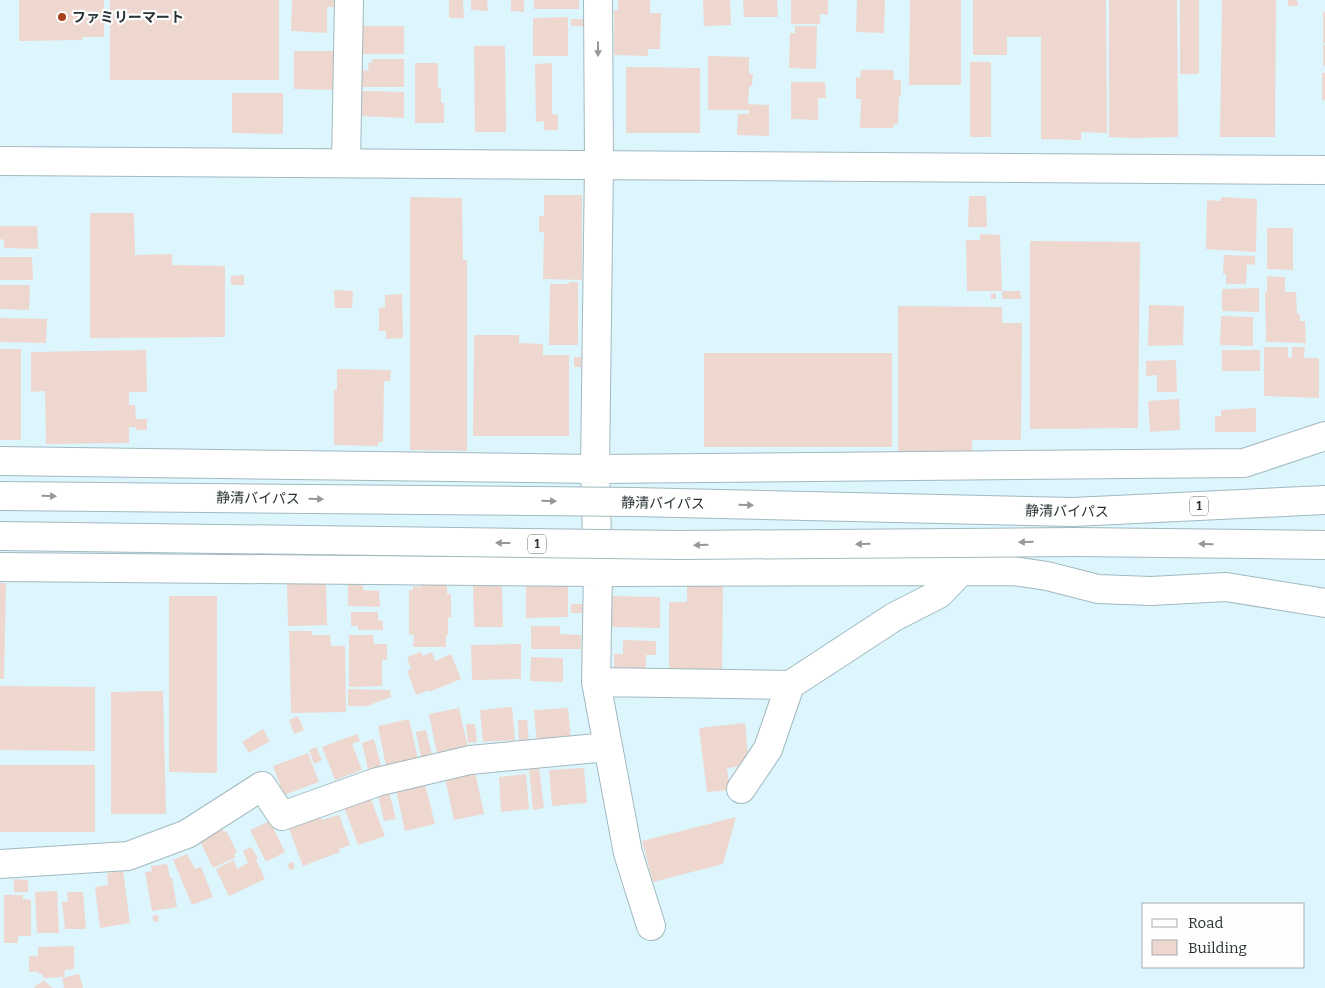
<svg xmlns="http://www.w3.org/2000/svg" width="1325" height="988" font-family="Bitter,'Noto Sans JP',serif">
	<rect width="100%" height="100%" fill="#ddf6fd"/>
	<path fill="#eed7cf" d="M19 0H104V37H82V40L19 41Z
		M110 0H279V80H110Z
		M292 0H336V7H327V33L291 31Z
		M449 0H463L464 18H449Z
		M471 0H487L488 11 471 10Z
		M511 0H524V12L511 11Z
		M534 0H579V9H534Z
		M618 0H650V13H661L660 49H648V56L614 55V10H618Z
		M703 0H730L731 25 704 26Z
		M743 0H777L778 17H744Z
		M791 0H828V15L820 14V24H791Z
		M857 0H885L884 33 856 32Z
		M910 0H961V85H909Z
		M973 0H1106L1107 133 1081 132V140L1041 139V37H1007V55H973Z
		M1109 0H1177L1178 137 1131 138 1109 137Z
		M1180 0H1199V74H1180Z
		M1222 0H1276L1275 137H1220Z
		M1288 0H1297L1298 6H1288Z
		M1323 12H1325V43H1323Z
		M568 17V56H533V18Z
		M571 19H585V26H571Z
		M362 26H404V54H361Z
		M795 26H817L816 69 789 68 790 33H795Z
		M1323 45H1325V66H1323Z
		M474 46H505L506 132H475Z
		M294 51H337L338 90 294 89Z
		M708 56 749 57V74H753L752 86H749L748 104 769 105V136L737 135 738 114H749V110H708Z
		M372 59H404V87H362V70L368 71 369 62 372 63Z
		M970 62H991V137H970Z
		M415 63H438V88H441V103H444V123H415Z
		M552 63V114L558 115V130H544V121L536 122 535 64Z
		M626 67 700 68V133H626Z
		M861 70H893L894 80H901V96H899L898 124H894L893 128H860L861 99H856V77L860 78Z
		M1322 73H1325V100H1322Z
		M791 82H825L826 98H818V120L791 119Z
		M361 91 404 92V118L361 116Z
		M232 93H283V134L232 133Z
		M544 195H582V280L543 279 544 232H539V216H544Z
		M969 196H986L987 227H968Z
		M410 197 462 198 463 260H467V451L410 450Z
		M1221 197 1257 199 1256 252 1206 249 1207 200 1221 201Z
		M90 213H134L135 255 172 254V265L225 266V337L90 338Z
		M0 226H37L38 249 4 248V240L0 239Z
		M1267 228H1293V270L1267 269Z
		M980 234 1000 235 1002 291H967L966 240H980Z
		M1030 241 1140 242 1138 428 1030 429Z
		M1224 255 1255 256V265L1247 264 1246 284H1226V274H1223Z
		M0 257H32L33 280H0Z
		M244 275V285H231V276Z
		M1267 276 1285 277V292H1296L1297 314H1300V321H1305L1306 343 1266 342 1265 292H1267Z
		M569 282H578V345H549L550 284H569Z
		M0 285H30L29 310 0 309Z
		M1259 288V312L1222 311V289Z
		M334 290 353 291 352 308H335Z
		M1002 291H1020L1021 299H1002Z
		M996 293V299H991V294Z
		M402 294 403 338 386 339V331H379V308L385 307V295Z
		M1149 305 1184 306 1183 345 1148 346Z
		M898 306 1002 307V323H1022L1021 440H972V452H898Z
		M1221 316 1253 317V346L1220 345Z
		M0 318 47 319 46 343 0 342Z
		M474 335H519V343L543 344V355H569V436H473Z
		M1264 347H1288V357L1292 358V347H1305L1304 358H1319V398L1264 396Z
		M0 349H21V440H0Z
		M146 350 147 392H129V405H135L136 419H147V430H136V427H129V443L46 444 45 391 31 392V352Z
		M1222 350H1260V371H1222Z
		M704 353H892V447H704Z
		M574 357H582L581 367H574Z
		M1176 360 1177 392H1157V375L1146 376V361Z
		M337 369 391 370 390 381H384L383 442H378V446L334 445V390H337Z
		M1179 399 1180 430 1150 432 1148 401Z
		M1256 408V432H1215V416H1221V410Z
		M0 583H6L4 679H0Z
		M326 583 327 625 288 626 287 584Z
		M348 584H363V590L379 591 380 607 348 606Z
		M687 584 723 585 722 672 669 671V602H687Z
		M422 585H447V594H451V618L448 617V635H446V647H413L414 635 409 634V590H413V586L421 587Z
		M473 586H502L503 627H474Z
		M526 586H568V617L526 618Z
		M169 596H217V773L169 772Z
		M609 596 660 597V628L609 627Z
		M571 604H583V613H571Z
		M351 612H378V620L383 621V630H358V626H351Z
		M531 626H560V634L581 635V649H531Z
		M289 631H312V635H330L331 646H345L346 712 291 713Z
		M349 635H373L374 644H387V660H382V686L349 687Z
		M623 640 656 641V655H646V670L614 669V654H623Z
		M521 644V679L472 680 471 645Z
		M421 652 423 656 432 652 435 661 451 654 461 679 429 692V690L416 695 407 671 411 669 407 657Z
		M531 657 563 658V682L530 681Z
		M0 686 95 687V751L0 750Z
		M348 689 390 690 391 697 367 706H348Z
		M163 691 166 814H111V692Z
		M512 707 515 740 483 742 480 710Z
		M459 708 468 748 437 754 429 714Z
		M568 708 571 739 537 742 534 710Z
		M298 716 304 730 294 734 289 720Z
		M409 719 418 759 386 766 378 726Z
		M518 720H527L529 741 519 742Z
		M745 723 749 765 727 768 730 790 707 792 699 728Z
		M466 724H475L477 742 468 743Z
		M263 729 270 741 249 753 242 742Z
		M426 730 432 755 421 757 416 732Z
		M357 734 360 741 352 744 362 770 335 780 322 747Z
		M374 739 381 766 368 769 362 743Z
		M316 747 322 760 314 764 309 750Z
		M308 753 319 782 284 795 273 766Z
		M0 765H95V832H0Z
		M539 768 544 808 533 810 529 769Z
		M584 768 587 803 552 806 549 770Z
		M475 772 484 814 454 820 445 778Z
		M526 774 529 809 501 812 499 777Z
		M425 784 435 824 405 831 396 790Z
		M389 792 396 819 384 821 378 795Z
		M370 797 385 836 358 845 344 807Z
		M339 815 350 845 339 849 340 852 303 866 289 829 320 817 322 820Z
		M736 817 723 864 653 882 642 841Z
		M270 821 285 852 266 862 250 830Z
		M222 829 224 832 226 831 237 852 234 854 236 857 213 868 198 837 208 836Z
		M251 847 258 858 256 860 265 879 229 896 216 869 234 860 237 869 248 863 243 851Z
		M187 854 195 869 201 867 213 897 192 905 173 860Z
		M293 862 295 868 290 870 287 864Z
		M167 864 170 878H172L177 907 152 911 145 872 152 871 151 866Z
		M123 871 130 923 100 928 95 887 108 885 107 873Z
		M14 879 28 880V892H14Z
		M57 891 59 933H37L35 892Z
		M67 892H83L86 929H65L62 902H68Z
		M4 895H23V899L31 900V936H18V943H4Z
		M158 915 159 921 154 922 152 916Z
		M74 946V969L65 970 64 977 43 978V974H39L38 972H29V956H38V947Z
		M79 974 83 988H64L62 978Z
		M43 980 53 988H34L38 983 40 984Z"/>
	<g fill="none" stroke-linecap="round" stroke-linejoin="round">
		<defs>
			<path id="minor" d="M598 0 599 164 595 469 598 572 596 682 628 853 651 926
				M346 163 349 0
				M0 461 595 469 1244 463 1325 436
				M0 567 598 572 1013 571 1047 576 1098 589 1151 591 1226 587 1325 603
				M596 682 790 685
				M741 789 768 749 790 685 894 617 939 594 961 571
				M0 864 128 856 187 834 262 786 282 816 377 782 470 760 608 747"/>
			<path id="tertiary" d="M0 161 1325 170"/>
			<path id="trunk" d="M1073 512 1325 500
				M1075 542 1325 545"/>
		</defs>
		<use href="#minor" stroke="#a1b9bf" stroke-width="30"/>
		<use href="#tertiary" stroke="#a1b9bf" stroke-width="30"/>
		<use href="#trunk" stroke="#a1b9bf" stroke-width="30"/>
		<use href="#minor" stroke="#fff" stroke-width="28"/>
		<use href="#tertiary" stroke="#fff" stroke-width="28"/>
		<use href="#trunk" stroke="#fff" stroke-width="28"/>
		<defs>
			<path id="trunk-bridge" d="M0 496 634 502 1073 512
				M0 536 680 545 1075 542"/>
		</defs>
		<use href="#trunk-bridge" stroke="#a1b9bf" stroke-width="30" stroke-linecap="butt"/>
		<use href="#trunk-bridge" stroke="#fff" stroke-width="28"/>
	</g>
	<defs><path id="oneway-solid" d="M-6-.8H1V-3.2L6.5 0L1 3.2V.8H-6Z" transform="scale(1.25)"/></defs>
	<g fill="#94989a">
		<use href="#oneway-solid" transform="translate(598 49) rotate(90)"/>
		<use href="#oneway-solid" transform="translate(49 496) rotate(1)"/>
		<use href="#oneway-solid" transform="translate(316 499) rotate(1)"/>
		<use href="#oneway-solid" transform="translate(549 501) rotate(1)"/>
		<use href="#oneway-solid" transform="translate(746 505) rotate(1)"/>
		<use href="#oneway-solid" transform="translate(1026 542) rotate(179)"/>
		<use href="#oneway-solid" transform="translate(503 543) rotate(-179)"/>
		<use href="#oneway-solid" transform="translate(863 544) rotate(179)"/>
		<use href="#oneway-solid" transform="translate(1206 544) rotate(-179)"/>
		<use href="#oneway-solid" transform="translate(701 545) rotate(179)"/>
	</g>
	<circle fill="#a7401b" stroke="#fefefe" stroke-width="2" cx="62" cy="17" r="5"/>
	<g text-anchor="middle" stroke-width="4.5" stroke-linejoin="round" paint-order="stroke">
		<g fill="#fefefe" stroke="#686f71" stroke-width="1">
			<rect x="1190" y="496.5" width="18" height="19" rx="4"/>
			<rect x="528" y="534.5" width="18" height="19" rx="4"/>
		</g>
		<g font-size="12" font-weight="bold" fill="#283234">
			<text x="1199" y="510">1</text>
			<text x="537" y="548">1</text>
		</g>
		<g font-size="14" font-weight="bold" fill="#283234" stroke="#fefefe" text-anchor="start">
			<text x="72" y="22">ファミリーマート</text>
		</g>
		<g font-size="14" fill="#283234" stroke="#fefefe">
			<text transform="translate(258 498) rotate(1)" y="5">静清バイパス</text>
			<text transform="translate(663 503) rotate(1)" y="5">静清バイパス</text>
			<text transform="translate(1067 511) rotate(1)" y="5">静清バイパス</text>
		</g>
	</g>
	<rect x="1142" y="903" width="162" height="65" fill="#fefefe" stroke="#a8acad"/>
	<rect x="1152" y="919" width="25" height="8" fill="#ffffff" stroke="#a8acad"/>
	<text x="1188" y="928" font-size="15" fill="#283234">Road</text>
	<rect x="1152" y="940" width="25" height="15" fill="#eed7cf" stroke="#a8acad"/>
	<text x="1188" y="953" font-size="15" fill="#283234">Building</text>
</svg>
